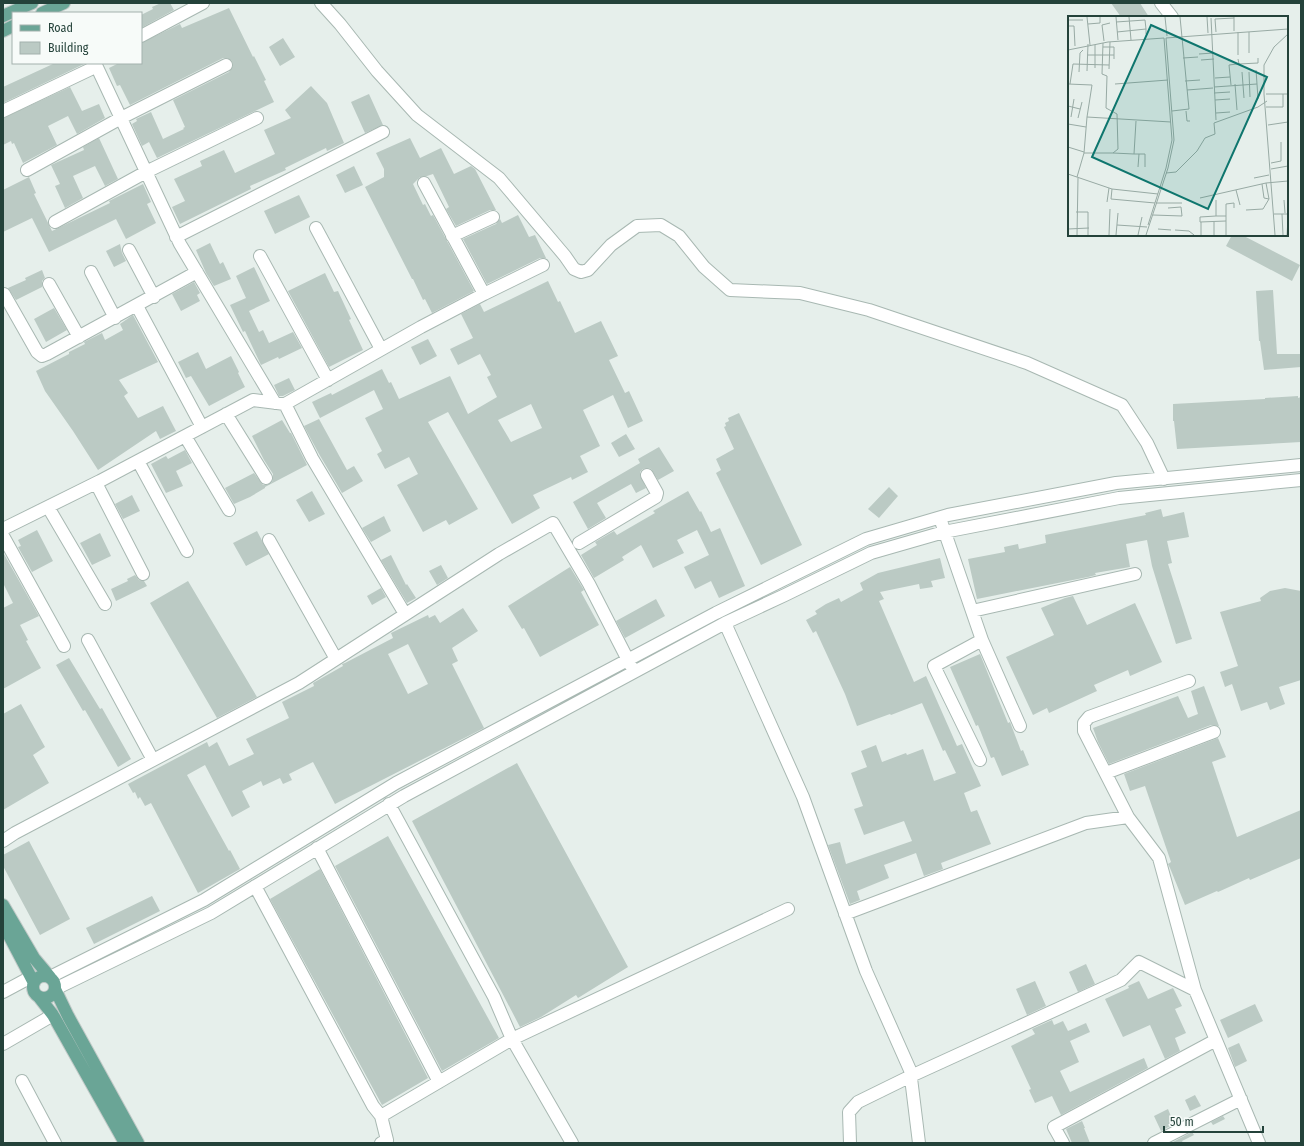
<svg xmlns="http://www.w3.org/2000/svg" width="1304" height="1146" font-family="'Fira Sans Condensed',sans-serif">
	<rect width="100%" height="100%" fill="#e6efeb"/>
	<path fill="#bbcac4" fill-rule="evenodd" d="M161 3H170L174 10 141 28V15L153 9 152 7Z
		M1111 3H1140L1149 17H1121Z
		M229 8 253 57 254 56 266 80 264 81 274 102 157 158 149 142 142 146 132 124 137 121 136 119 151 112 163 139 184 129 183 128 185 127 173 100 229 72 233 66 232 61 227 58H223L130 105 120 85 117 86 109 68 119 63H141V43L180 24 182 28Z
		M283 38 295 57 280 66 269 47Z
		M55 63H86L3 103V87Z
		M311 86 327 103 344 143 327 151 326 148 285 168 286 170 250 186 251 189 180 224 172 207 185 201 174 179 202 166 200 161 224 150 235 173 275 154 264 130 291 118 285 110Z
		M70 87 82 111 99 104 105 118 77 134 68 116 48 126 57 145 23 163 14 143 12 144 11 141 3 145V118Z
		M369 94 383 125 365 133 351 102Z
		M99 138 118 179 105 186 95 166 73 176 83 198 65 208 55 186 60 184 51 165 84 150 83 147Z
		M410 138 420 158 441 148 454 174 471 166 475 169 496 210H490L456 226 446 209 449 207 433 174 427 176 420 177 413 184 423 205 425 204 431 216 433 215 474 291 432 313 425 299 423 300 413 279H412L365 187 384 177V169L376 153Z
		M354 166 363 185 345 193 336 175Z
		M29 177 36 193 34 194 52 231 110 203 109 201 143 184 151 202 147 204 156 223 126 239 116 219 49 252 32 218 3 232V190Z
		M299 195 310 217 275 234 264 211Z
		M518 215 529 237 535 235 546 258H540L487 284 463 239 496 224 500 219 502 223Z
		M1232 235H1242L1300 265 1292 281 1226 246Z
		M210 243 220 264 223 262 231 279 214 286 206 273 196 250Z
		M120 244 122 253 126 261 114 267 106 251Z
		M254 267 270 301 249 311 259 332 263 330 269 343 293 332 302 348 279 359 278 357 261 365 245 331 243 332 230 305 246 298 236 276Z
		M42 270 45 278 42 281V287L16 300 8 288 26 280 25 278Z
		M325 273 334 292 338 291 351 319 349 320 363 350 329 367 288 291Z
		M548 281 558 302 560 301 575 333 601 321 618 356 609 360 625 393 629 391 643 421 628 428 613 395 583 410 600 446 580 456 588 472 572 480 571 477 533 495 540 508 512 524 448 412 428 422 478 509 449 525 446 520 423 532 397 485 418 474 409 457 385 469 377 454 382 451 365 418 383 409 374 390 320 418 312 402 331 393 332 395 382 369 389 383 391 382 399 399 450 376 468 414 497 397 487 377 491 375 480 354 458 365 450 349 473 338 461 314 480 304 484 312ZM531 404 542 428 511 442 498 420Z
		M194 282 200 293 197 295 200 301 181 311 172 294Z
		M1273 290 1277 354H1301V367L1264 370 1260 341H1259L1256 291Z
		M54 308 67 330 46 342 34 319Z
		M133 315 158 362 119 380 128 393 124 396 138 418 163 406 176 431 160 439 156 431 98 470 73 431 45 391 36 371 69 354V352L85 344 84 342 102 333 105 340 123 330 120 324Z
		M428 339 437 356 420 365 411 347Z
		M198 352 206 369 231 356 239 372 238 373 245 387 209 406 191 376 186 378 178 362Z
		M289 378 295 390 283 396H279L274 385Z
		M1298 396V398L1301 397V442L1177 449 1174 421H1173V404L1265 399V398Z
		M739 413 802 545 761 565 716 473 721 470 716 459 734 449 724 427 726 426 725 423 729 421 728 418Z
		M319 419 347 470 354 466 363 481 342 493 319 454 304 426Z
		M282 420 290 433H291L307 465 265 487V488L250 497 234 504 225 488 254 473 263 485H267L272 482 273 478V474L264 460 252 436Z
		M626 434 635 449 619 457 611 443Z
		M659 447 674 471 658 480 651 469 648 468 643 469 640 472V475L646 488 636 493 631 484 597 503 606 518 588 529 573 502 640 463 638 459Z
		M185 450 192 463 176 471 183 486 166 493 151 464 166 456 168 459Z
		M889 487 898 496 879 518 868 509Z
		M312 491 325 514 309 522 296 500Z
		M688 491 700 512 701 511 711 532 720 528 745 586 719 598 711 581 695 589 684 567 709 555 697 530 677 540 684 553 653 568 641 545 622 557 624 560 594 578 581 555 597 545 595 542 614 531 617 535 655 513 653 511Z
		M132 495 140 511 123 519 115 504Z
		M1161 509 1163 517 1184 512 1189 537 1167 541 1172 563 1168 564 1192 639 1176 644 1152 566 1147 540 1126 544 1130 567 1095 573 1096 575 1088 577 977 599 968 559 1005 552 1004 547 1018 544 1019 549 1046 543 1045 535 1146 515 1145 513Z
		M384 516 391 531 371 542 362 528Z
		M37 530 53 561 32 572 18 547 21 546 18 540Z
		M257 531 269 554 246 566 233 543Z
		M100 533 111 556 92 565 80 543Z
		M4 554 39 616 20 625 28 640 26 641 41 668 3 689V608L13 603 3 583V555Z
		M391 555 406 585 407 584 416 598 407 603 381 560Z
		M940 558 945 578 931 581 933 587 920 589 919 584 880 592 884 599 879 601 914 682 926 676 957 746 962 744 981 786 964 793 971 812 977 810 991 844 941 863 943 869 924 876 916 853 884 865 889 878 857 891 860 900 850 904 828 845 840 842 846 864 912 841 904 821 864 835 854 809 863 806 851 773 867 767 861 751 876 745 882 762 906 753 907 755 923 749 934 781 956 773 945 750 943 751 922 703 891 715 890 714 857 726 845 694 816 631 813 633 806 620 817 614 815 611 826 604 839 598 841 602 863 590 860 583 878 573Z
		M441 565 448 578 437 585 429 571Z
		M570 567 584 590 581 592 599 625 540 657 524 628 522 629 508 606Z
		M135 575 139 580 144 581 147 586 116 601 111 589 128 581 127 579Z
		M188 581 257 697 217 718 150 603Z
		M381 588 386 597 372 605 367 596Z
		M1285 588 1301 591V680L1279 687 1285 704 1270 710 1267 702 1241 711 1232 684 1225 687 1220 672 1238 666 1220 612 1261 601 1260 598 1270 591Z
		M1073 596 1087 625 1135 603 1162 662 1130 676 1128 670 1094 685 1097 691 1049 713 1047 708 1033 715 1006 657 1054 635 1041 608 1065 598Z
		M656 599 665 616 625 638 616 621Z
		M463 608 478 631 452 648 458 661 452 664 484 728 335 804 313 762 289 774 292 780 283 784 280 778 263 786 261 781 242 791 250 807 232 817 205 765 187 775 229 851 230 850 240 869 198 893 151 803 145 806 140 797 138 799 135 792 133 793 128 784 207 742 209 747 217 742 229 766 254 754 246 739 289 718 282 702 314 686 313 683 343 666 342 664 345 663 393 638 391 633 428 615 429 618 435 615 440 623ZM408 644 428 684 408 694 388 654Z
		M980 654 1008 723 1010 722 1021 751 1023 750 1029 765 1002 776 994 757 991 758 978 725 976 726 950 667Z
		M69 658 100 709 102 708 131 759 118 767 85 710 83 711 56 665Z
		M1204 686 1219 726 1211 725 1109 764 1098 742 1093 728 1178 696 1188 718 1198 714 1191 691Z
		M21 704 45 747 33 755 49 783 3 810V714Z
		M1218 738 1226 757 1212 762 1237 837 1301 810V858L1250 880 1249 878 1218 892 1217 891 1185 905 1170 868 1168 864 1171 862 1145 786 1130 791 1124 774Z
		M517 763 628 967 578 998 576 995 541 1017 520 1027 412 821Z
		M388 836 499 1038 442 1071 335 866Z
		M29 841 70 919 40 935 3 866V855Z
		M320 869 428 1078 382 1105 270 899Z
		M152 896 160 911 94 944 86 928Z
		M1086 964 1095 984 1078 992 1069 972Z
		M1035 981 1046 1006 1027 1015 1016 989Z
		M1139 981 1148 999 1173 988 1182 1006 1175 1009 1186 1033 1175 1038 1180 1051 1165 1059 1150 1025 1123 1037 1105 999 1129 988 1128 986Z
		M1255 1004 1263 1021 1228 1038 1220 1020Z
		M1052 1020 1054 1025 1063 1021 1068 1031 1086 1023 1090 1032 1070 1041 1079 1062 1060 1071 1070 1092 1144 1058 1148 1068 1061 1115 1052 1096 1035 1103 1029 1090 1031 1089 1011 1046 1035 1034 1032 1029Z
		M1239 1043 1247 1061 1235 1067 1228 1048Z
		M1195 1095 1201 1106 1190 1111 1185 1100Z
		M1168 1109 1174 1124 1161 1131 1154 1116Z
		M1223 1116 1225 1119 1213 1125 1211 1122Z
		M1082 1121 1085 1128H1084L1090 1143H1072L1066 1129Z
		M1192 1132 1194 1135 1182 1141 1183 1143H1171Z"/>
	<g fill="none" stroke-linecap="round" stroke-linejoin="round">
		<defs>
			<path id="minor" d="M321 3 340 24 377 71 417 115 499 178 565 256 574 269 581 272 588 270 611 245 637 226 661 225 679 236 704 267 730 290 800 293 869 310 1027 363 1122 405 1147 443 1164 479
				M1161 3 1172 17
				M141 36 203 3
				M95 63 180 244 275 403
				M3 111 91 69 94 63
				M27 170 121 118 226 65
				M424 183 484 294
				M55 222 146 172 257 118
				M316 228 381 349
				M452 236 493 217
				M176 237 383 132
				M129 250 154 297
				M260 256 328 380
				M91 272 115 318
				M49 284 79 337
				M4 294 37 352 42 356 47 354 197 272
				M137 306 202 427
				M285 404 312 458 405 614
				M226 414 266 478
				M185 436 229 510
				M138 461 187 551
				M96 483 143 574
				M48 507 105 604
				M942 524 982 640 1020 726
				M3 529 100 481 253 400 285 404 421 327 484 294 543 265
				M3 536 64 646
				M269 540 336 659
				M579 543 656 497 657 493 647 475
				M972 611 1135 574
				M725 623 803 797 866 971 910 1070 919 1143
				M88 640 153 760
				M980 760 934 666 982 640
				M1106 773 1214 732
				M389 804 494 997 512 1039 572 1143
				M1128 817 1084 731V723L1089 717 1189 681
				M3 841 15 833 299 683 499 554 553 523 589 584 631 666
				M317 848 439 1082
				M255 886 373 1106 381 1116
				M845 914 1086 823 1128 817 1159 858 1195 990
				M50 977 204 900 396 783 716 613 866 539 948 515 1116 483 1301 465
				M55 989 211 913 404 796 725 623 785 595 871 553 944 532 1119 498 1301 480
				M3 992 31 977
				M3 1044 53 1015
				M22 1081 55 1143
				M381 1143 387 1140 381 1116 512 1039 788 909
				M850 1143 849 1112 858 1102 911 1076 1121 980 1139 962 1195 990 1259 1143
				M1063 1143 1054 1127 1216 1040
				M1154 1143 1241 1099"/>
			<path id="major" d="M42 13 64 3
				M3 16 32 3
				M3 31 13 26
				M3 905 34 958 50 977
				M3 924 34 983
				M33 987a11 11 0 1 1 22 0a11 11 0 1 1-22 0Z
				M55 989 68 1016 138 1143
				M39 997 53 1015 125 1143"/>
		</defs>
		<use href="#minor" stroke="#a8b8b2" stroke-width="14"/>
		<use href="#major" stroke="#c2cac8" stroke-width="14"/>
		<use href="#minor" stroke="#fff" stroke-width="12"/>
		<use href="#major" stroke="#6aa596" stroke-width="12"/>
	</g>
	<g transform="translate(1068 16)">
		<rect width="220" height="220" fill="#e6efeb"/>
		<path fill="none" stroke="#98aaa4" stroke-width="1" d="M19 1 22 29M48 1 50 24M61 1 63 24M97 1 99 20M139 1 140 17M166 1V15M143 2 148 104M0 4H15M48 6 77 4 78 13M20 8 32 7V1M0 10H6L7 30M49 16 78 13V18M148 16 147 3 166 2M170 16V39M181 16V37M98 22 220 13M36 25 34 9 42 7M35 31H46V43M0 34 40 26 96 22M131 38 145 37M19 39H46M115 42 130 41M170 43 171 48 190 47V42M133 44 146 43M27 52V29M41 53 42 26M188 54 189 68M19 55 20 28M11 56 12 37 15 34M174 56 176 82M181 56 182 81M147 62 162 61M117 65 132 64M0 68 24 69 19 101M2 68 5 48 41 49M47 68 100 64M167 68 169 94M163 69 161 49 169 48M146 71 189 68 190 83M119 74 145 72M146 77 162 76M198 78H220M147 84 162 83M0 90 12 93M198 91H215V78M104 95 121 93 112 1M118 95 119 105H122M148 97 162 96M3 101 6 83M10 102 14 86M0 108 18 111M200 109 220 106M0 131 16 136M16 137H45L50 133 49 98 38 92 39 60 34 58 35 27M45 137 66 138 68 105M66 138H77V151M203 147 213 145V126M70 151 71 138M203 153 220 150M98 157 108 156 129 135 137 122 147 118 146 107 190 91 199 85M0 158 44 173 90 178M9 161 16 137 19 101 103 106M186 162 201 159M194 168 196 182 201 183M44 173 43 183 87 187M168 174 172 189M132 182 198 167 220 165M148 184V200H158M216 184 217 197M39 186 41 172M88 187H114M178 194 195 193 201 183 198 167M8 196H20V219M206 198H220M214 198 215 219M85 199 114 200 113 191 100 192M148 200 132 201V206L158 205M146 206V219M49 209 79 211M80 209 98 152 104 124 96 22M0 213 21 212M90 213 103 214M107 214 121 215 126 219M9 219 10 162M41 219 42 193M48 219 50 197M70 219 74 201M78 219 100 152 106 124 98 22M133 219V206M158 219V188L166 187V192M207 219 196 78V49L206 31 220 18M219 219 220 203"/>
		<path fill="#0f766e" fill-opacity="0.15" stroke="#0f766e" stroke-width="2" d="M83 9 199 61 140 193 24 141Z"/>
		<rect width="220" height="220" fill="none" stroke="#24423a" stroke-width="2"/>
	</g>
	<rect width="1304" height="1146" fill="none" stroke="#24423a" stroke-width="8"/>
	<rect x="12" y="12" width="130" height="52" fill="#f7fbf9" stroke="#a3b1ad"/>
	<rect x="20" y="25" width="20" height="6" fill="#6aa596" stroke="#a3b1ad"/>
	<text x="48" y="32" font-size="12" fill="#24423a">Road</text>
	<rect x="20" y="42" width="20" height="12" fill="#bbcac4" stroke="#a3b1ad"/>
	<text x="48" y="52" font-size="12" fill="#24423a">Building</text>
	<path d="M1164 1126v6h99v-6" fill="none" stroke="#24423a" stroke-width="2"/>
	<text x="1170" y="1126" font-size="12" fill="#24423a" stroke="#f7fbf9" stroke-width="3" paint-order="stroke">50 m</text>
</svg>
